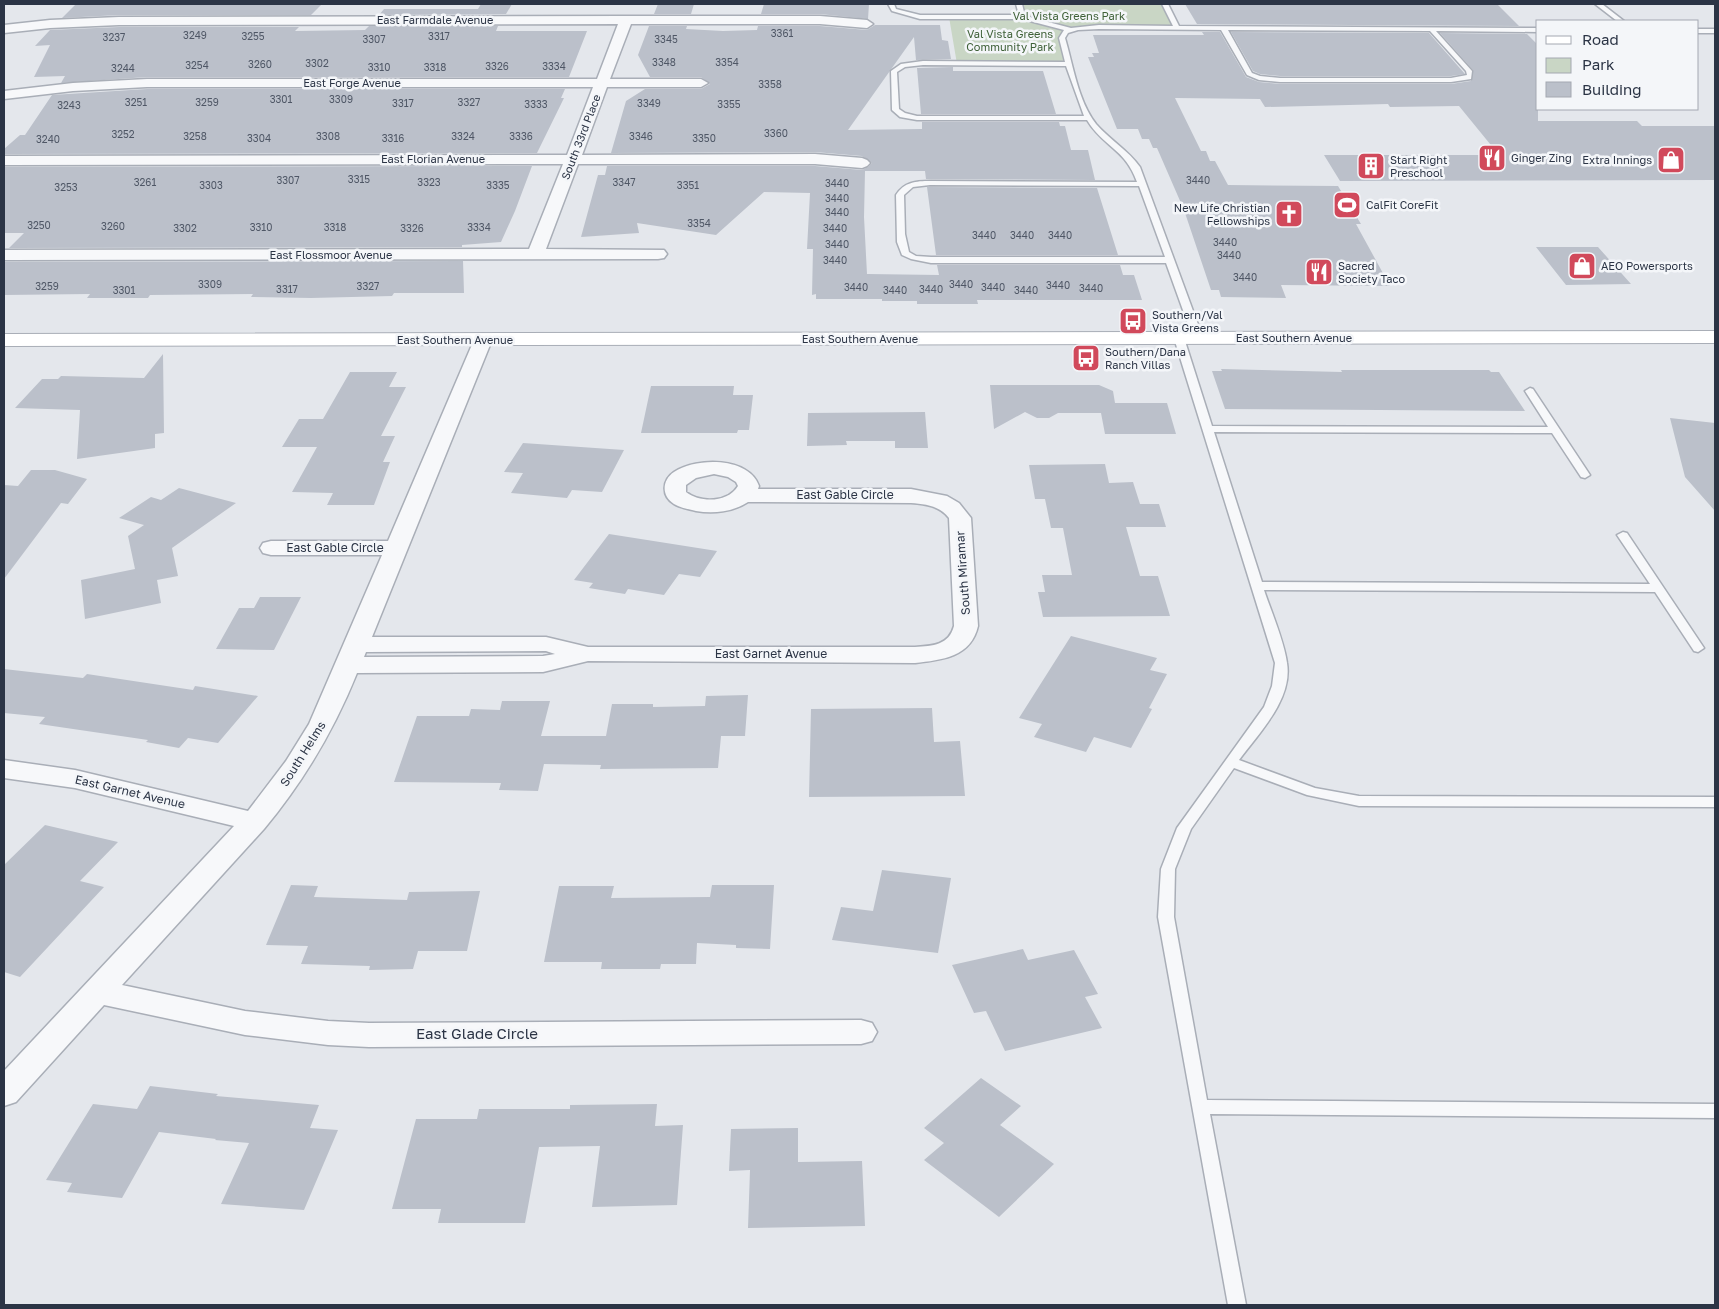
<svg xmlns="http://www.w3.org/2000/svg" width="1719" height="1309" font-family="'Golos Text',sans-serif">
	<rect width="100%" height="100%" fill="#e4e7ec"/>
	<path fill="#c9d6c5" d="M1019 4H1165L1177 27 1077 28 1062 35 1070 64H957L949 17H1022Z"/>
	<path fill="#bbc0ca" d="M76 4H322L311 15H119L62 18Z
		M481 4H512L506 14 379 15 384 9H478Z
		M658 4H694L691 14H654Z
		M764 4H869L868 19 820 14H761Z
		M1185 4H1497L1519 26 1197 24Z
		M875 25H940L942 40 948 41 951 59 916 60 914 37 848 130 922 129V122H1059L1060 126H1065L1071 150H1088L1095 180 926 179 925 171H865L864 217 867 274 939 275 937 265H1120L1123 275H1134L1142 300H977L978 304H917V301H882V299H816V294L812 295 813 249H807L810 193 764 192 716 235 637 223 639 233 581 237 598 175H605L607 166H815L862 170 868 167 872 163 862 156 815 152 611 153 626 101 645 89H701L710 84 701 77H650L638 55 649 26H687L686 29 723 31 757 30 758 26H820L867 30Z
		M369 26H498L496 31H587L569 77H147L61 83 65 76 34 77 50 45 35 46 50 30 119 27H299L295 31 365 30Z
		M1202 32H1220L1246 77 1259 82 1280 84H1451L1471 81 1473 70 1440 33 1527 34 1538 45V121H1637L1642 126H1715V180L1340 181 1324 155H1499L1459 106 1390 107 1388 104 1265 107 1260 99 1175 98 1201 151H1206L1210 161H1215L1228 185 1338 186 1361 224H1356L1390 286 1281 285 1286 298 1221 297 1219 290H1211L1184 210 1157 148H1153L1149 139H1142L1138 129H1117L1088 57H1094L1092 53H1099L1093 35H1204Z
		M1231 32 1429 33 1465 74 1451 76H1280L1260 74 1253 71Z
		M953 67V71H1043L1056 114H921L917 68Z
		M147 89H565L561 98H564L537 153 4 154V149L20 135H25L52 95Z
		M532 166 515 211 501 242 462 245V247L9 248 24 233H4V167Z
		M927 187 1097 188 1118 255H936Z
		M1536 247H1598L1631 284 1566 285Z
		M463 261 464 293H394L392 296 311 298 251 297 253 294 150 295 148 298H87L90 294 4 295V262Z
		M163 354 164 433 155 434V448L77 459 80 410 15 408 42 379H58L61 376 144 378Z
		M1221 369 1342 372 1341 370H1489L1491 372H1499L1525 411 1225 409 1212 371H1222Z
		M350 372H397L389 387H406L381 436H395L383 462H390L374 505H327L333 493 292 492 317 447H282L299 419H323Z
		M990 385H1099L1113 391 1115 403H1167L1176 434H1105L1101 413H1058L1049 418H1037L1025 412 994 429Z
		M651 386H734L733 395H753L749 430H738L737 433H641Z
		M925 412 928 448H895V441H846L847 445 807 446 808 413Z
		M1670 418 1715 423V511L1685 477Z
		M523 443 624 450 602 492 572 490 567 498 511 493 523 473 504 472Z
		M1105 464 1109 483 1133 482 1140 504H1159L1166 527H1126L1140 576H1158L1170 616 1043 617 1038 592H1045L1042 575H1072L1063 528H1051L1045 499H1035L1029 465Z
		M31 470H55L87 479 68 504 61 503 4 579V485L18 486Z
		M179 488 236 503 172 548 178 576 157 580 161 603 85 619 81 580 135 569 128 536 144 525 119 518 151 497 161 500Z
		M609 534 717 551 700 577 679 574 664 595 628 589 625 594 589 588 593 583 574 580Z
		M260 597H301L274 650 216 649 239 608H254Z
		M1071 636 1157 658 1150 670 1167 674 1149 708 1152 709 1131 748 1094 737 1086 752 1034 737 1042 724 1019 718Z
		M4 669 83 678 87 674 193 690 195 686 258 696 218 743 188 738 179 748 146 742 148 740 39 724 45 717 4 713Z
		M748 695 745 736H721L718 768 600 769 601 765 544 764 538 791 499 790 501 783 394 782 417 716H469L471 709 500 710 502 701H550L541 736H606L612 704H653V707L705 706 706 696Z
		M932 708 934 742 960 741 965 796 809 797 811 709Z
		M45 825 118 842 80 881 104 887 20 977 4 972V865Z
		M882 870 951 878 938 953 832 940 841 907 873 911Z
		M291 885 318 886 314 897 407 900 409 892 480 891 467 951H418L413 969 369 970 370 966 301 964 308 946 266 945Z
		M712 885H774L770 949 736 948V945L697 943 696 964H661L660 969H601L602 962H544L559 886H614L611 898 710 897Z
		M1023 949 1028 960 1074 950 1098 994 1085 997 1102 1028 1005 1051 986 1011 974 1013 952 965Z
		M981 1078 1021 1106 1000 1125 1054 1164 999 1217 924 1160 944 1143 924 1128Z
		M150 1086 218 1094 216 1096 319 1105 310 1128 338 1130 304 1210 221 1204 249 1143 215 1140 216 1139 159 1132 122 1198 67 1192 72 1183 46 1180 93 1104 137 1109Z
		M657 1104 655 1126 683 1125 677 1205 592 1207 600 1146 539 1147 525 1223H438L441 1209H392L416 1119H477L479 1109H570V1105Z
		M798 1128V1162L862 1161 865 1226 748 1228 750 1170 729 1171 731 1129Z"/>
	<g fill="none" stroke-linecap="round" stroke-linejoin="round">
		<defs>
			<path id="lane" d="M888 4H894L896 9 920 15H1019L1016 4H1022L1025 16 1071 28 1099 25 1173 26 1162 4H1168L1179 26 1538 28V32L1436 31 1472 71 1471 79 1451 82H1280L1259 80 1247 75 1221 30 1099 29 1078 30 1068 33 1065 38C1073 65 1078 101 1096 124 1110 140 1128 150 1140 167L1203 338 1198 341 1193 338 1166 263H931L911 259 902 255 897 242 896 195C904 182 916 181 930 181L1137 182C1125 148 1103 147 1087 120H917L900 117 892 110 891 71 901 64 923 61 1065 62 1059 38 1064 30 1022 19H920L892 11ZM1228 30 1430 31 1466 71 1467 75 1451 78H1280L1260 76 1252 73ZM923 65 1066 66 1084 116H917L905 113 899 109 897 72 905 67ZM930 185 1139 186 1165 257H931L916 256 909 252 905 234 904 195 913 187Z
				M1595 4H1602L1624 21H1617Z
				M1698 29H1715V33H1698Z
				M1179 335 1184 338 1212 426 1548 427 1525 391 1530 388 1533 389 1590 475 1585 478 1581 477 1552 433 1214 432 1262 582 1650 584 1617 535 1623 532 1627 533 1704 648 1698 652 1694 651 1655 592 1264 590C1271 611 1284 641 1287 663 1293 699 1259 733 1239 760L1315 788 1359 796 1715 797V807L1359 806 1307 795 1234 768 1191 829 1175 869 1174 917 1207 1100 1715 1104V1118L1210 1114 1246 1305H1228L1158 917 1161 869 1177 828 1264 707 1272 686 1275 663 1174 338Z"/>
			<path id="street" d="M626 16H820L867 20 873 24 867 28 820 24H631L610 79H701L708 83 701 87H607L582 155 815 154 862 158 867 160 870 163 867 166 862 168 815 164H578L546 249 664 250 667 254 664 258 658 259 4 260V250L529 249 563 164 4 165V156L567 155 593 87H147L73 91 4 99V91L73 83 147 79H597L618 24 119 25 50 28 4 33V25L50 20 119 17Z
				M483 334 490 336 492 340 372 637H546L588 647H915C933 646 949 645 954 626L949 518C940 506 925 504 911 503L748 502C733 512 713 514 696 511 689 509 680 508 674 504 661 496 662 480 674 472 697 457 749 457 759 486L758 489H911L947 496 959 503 971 518 978 626C971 657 942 660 915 663L588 661 543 672 357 673C334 730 304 781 264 829L122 985 245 1011 328 1021 369 1023 861 1020 872 1023 877 1032 872 1041 861 1044 369 1047 328 1045 245 1035 104 1005 16 1102 4 1106V1071L234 826 75 788 4 778V760L75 770 248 811 286 761 309 724 382 555H271L263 553 260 548 263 543 271 541H388L474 340 476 336ZM714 474 728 477 736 482 738 486C728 503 700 503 686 492V485L696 478ZM546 651 555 654 543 656 364 657 366 652Z"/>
			<path id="secondary" d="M1715 331V343L4 346V334Z"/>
		</defs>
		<use href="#lane" stroke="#a9aeb7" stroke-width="3"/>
		<use href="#street" stroke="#a9aeb7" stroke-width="3"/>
		<use href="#secondary" stroke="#a9aeb7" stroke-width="2"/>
		<use href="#lane" fill="#f7f8fa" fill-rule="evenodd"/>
		<use href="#street" fill="#f7f8fa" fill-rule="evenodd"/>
		<use href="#secondary" fill="#fff" fill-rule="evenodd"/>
	</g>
	<defs>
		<symbol id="restaurant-square" viewBox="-11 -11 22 22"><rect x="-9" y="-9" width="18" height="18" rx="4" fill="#d1495b" stroke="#f4f6f9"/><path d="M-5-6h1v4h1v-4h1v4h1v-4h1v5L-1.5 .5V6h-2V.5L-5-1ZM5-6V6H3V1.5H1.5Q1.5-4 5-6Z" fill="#fff"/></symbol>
		<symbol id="shop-square" viewBox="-11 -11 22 22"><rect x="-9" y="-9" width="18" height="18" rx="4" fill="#d1495b" stroke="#f4f6f9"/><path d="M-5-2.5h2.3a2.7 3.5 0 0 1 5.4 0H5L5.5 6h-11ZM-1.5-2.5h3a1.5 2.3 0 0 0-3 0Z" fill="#fff"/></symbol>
		<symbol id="building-square" viewBox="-11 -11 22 22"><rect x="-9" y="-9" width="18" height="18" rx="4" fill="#d1495b" stroke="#f4f6f9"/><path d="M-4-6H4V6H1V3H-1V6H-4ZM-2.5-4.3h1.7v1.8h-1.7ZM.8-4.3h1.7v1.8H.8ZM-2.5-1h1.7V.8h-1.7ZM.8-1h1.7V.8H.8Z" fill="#fff"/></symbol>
		<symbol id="stadium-square" viewBox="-11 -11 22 22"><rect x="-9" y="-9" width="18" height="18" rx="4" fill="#d1495b" stroke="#f4f6f9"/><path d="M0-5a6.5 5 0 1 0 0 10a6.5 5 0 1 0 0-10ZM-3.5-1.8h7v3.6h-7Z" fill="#fff"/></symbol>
		<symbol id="church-square" viewBox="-11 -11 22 22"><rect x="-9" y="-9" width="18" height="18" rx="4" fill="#d1495b" stroke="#f4f6f9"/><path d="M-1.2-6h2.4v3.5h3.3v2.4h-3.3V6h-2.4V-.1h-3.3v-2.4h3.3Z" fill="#fff"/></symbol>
		<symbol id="bus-square" viewBox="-11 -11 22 22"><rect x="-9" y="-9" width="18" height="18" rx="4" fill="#d1495b" stroke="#f4f6f9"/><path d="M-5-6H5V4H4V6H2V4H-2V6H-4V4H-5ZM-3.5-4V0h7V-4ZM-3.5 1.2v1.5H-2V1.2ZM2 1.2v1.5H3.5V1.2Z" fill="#fff"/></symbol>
	</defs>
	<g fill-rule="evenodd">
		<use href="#restaurant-square" x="1476" y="142" width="32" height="32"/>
		<use href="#shop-square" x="1655" y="144" width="32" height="32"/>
		<use href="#building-square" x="1355" y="150" width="32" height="32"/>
		<use href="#stadium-square" x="1331" y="189" width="32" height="32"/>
		<use href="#church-square" x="1273" y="198" width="32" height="32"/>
		<use href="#shop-square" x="1566" y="250" width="32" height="32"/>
		<use href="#restaurant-square" x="1303" y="256" width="32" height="32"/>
		<use href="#bus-square" x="1117" y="305" width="32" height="32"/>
		<use href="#bus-square" x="1070" y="342" width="32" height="32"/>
	</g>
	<g text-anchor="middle" stroke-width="5" stroke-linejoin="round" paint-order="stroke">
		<g font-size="10" fill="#4f5766">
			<text x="782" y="37">3361</text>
			<text x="195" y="39">3249</text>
			<text x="253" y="40">3255</text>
			<text x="439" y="40">3317</text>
			<text x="114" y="41">3237</text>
			<text x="374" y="43">3307</text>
			<text x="666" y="43">3345</text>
			<text x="664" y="66">3348</text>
			<text x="727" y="66">3354</text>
			<text x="317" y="67">3302</text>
			<text x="260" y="68">3260</text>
			<text x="197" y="69">3254</text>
			<text x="497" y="70">3326</text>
			<text x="554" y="70">3334</text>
			<text x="379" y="71">3310</text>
			<text x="435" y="71">3318</text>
			<text x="123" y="72">3244</text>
			<text x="770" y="88">3358</text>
			<text x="281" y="103">3301</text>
			<text x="341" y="103">3309</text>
			<text x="136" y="106">3251</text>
			<text x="207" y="106">3259</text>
			<text x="469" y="106">3327</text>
			<text x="403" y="107">3317</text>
			<text x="649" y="107">3349</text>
			<text x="536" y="108">3333</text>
			<text x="729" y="108">3355</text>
			<text x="69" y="109">3243</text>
			<text x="776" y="137">3360</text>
			<text x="123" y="138">3252</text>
			<text x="195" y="140">3258</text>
			<text x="328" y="140">3308</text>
			<text x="463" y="140">3324</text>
			<text x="521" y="140">3336</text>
			<text x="641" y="140">3346</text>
			<text x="259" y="142">3304</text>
			<text x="393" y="142">3316</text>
			<text x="704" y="142">3350</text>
			<text x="48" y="143">3240</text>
			<text x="359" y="183">3315</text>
			<text x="288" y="184">3307</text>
			<text x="1198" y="184">3440</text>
			<text x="145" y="186">3261</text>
			<text x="429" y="186">3323</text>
			<text x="624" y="186">3347</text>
			<text x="837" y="187">3440</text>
			<text x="211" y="189">3303</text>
			<text x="498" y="189">3335</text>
			<text x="688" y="189">3351</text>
			<text x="66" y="191">3253</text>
			<text x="837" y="202">3440</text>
			<text x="837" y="216">3440</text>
			<text x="699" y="227">3354</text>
			<text x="39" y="229">3250</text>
			<text x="113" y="230">3260</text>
			<text x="261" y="231">3310</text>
			<text x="335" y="231">3318</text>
			<text x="479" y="231">3334</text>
			<text x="185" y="232">3302</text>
			<text x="412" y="232">3326</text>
			<text x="835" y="232">3440</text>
			<text x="984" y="239">3440</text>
			<text x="1022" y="239">3440</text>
			<text x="1060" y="239">3440</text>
			<text x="1225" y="246">3440</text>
			<text x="837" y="248">3440</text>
			<text x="1229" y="259">3440</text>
			<text x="835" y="264">3440</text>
			<text x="1245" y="281">3440</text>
			<text x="210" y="288">3309</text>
			<text x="961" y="288">3440</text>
			<text x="1058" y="289">3440</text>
			<text x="47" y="290">3259</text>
			<text x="368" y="290">3327</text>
			<text x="856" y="291">3440</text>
			<text x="993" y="291">3440</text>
			<text x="1091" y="292">3440</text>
			<text x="287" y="293">3317</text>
			<text x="931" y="293">3440</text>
			<text x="124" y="294">3301</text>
			<text x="895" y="294">3440</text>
			<text x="1026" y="294">3440</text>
		</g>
		<g font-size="11" fill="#3f6138" stroke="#f4f6f9">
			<text x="1069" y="20">Val Vista Greens Park</text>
			<text x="1010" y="38">Val Vista Greens<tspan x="1010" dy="13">Community Park</tspan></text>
		</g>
		<g font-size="11" fill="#2b3445" stroke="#f4f6f9">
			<text x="435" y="24">East Farmdale Avenue</text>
			<text x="352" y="87">East Forge Avenue</text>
			<text transform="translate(581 137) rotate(-69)" y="4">South 33rd Place</text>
			<text x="433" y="163">East Florian Avenue</text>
			<text x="331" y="259">East Flossmoor Avenue</text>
			<text x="1294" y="342">East Southern Avenue</text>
			<text x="860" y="343">East Southern Avenue</text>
			<text x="455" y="344">East Southern Avenue</text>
		</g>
		<g font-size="11" fill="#2b3445" stroke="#f4f6f9" text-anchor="start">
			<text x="1511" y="162">Ginger Zing</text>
			<text x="1390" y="164">Start Right<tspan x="1390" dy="13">Preschool</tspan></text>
			<text x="1652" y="164" text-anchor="end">Extra Innings</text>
			<text x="1366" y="209">CalFit CoreFit</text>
			<text x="1270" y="212" text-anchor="end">New Life Christian<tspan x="1270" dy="13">Fellowships</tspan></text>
			<text x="1338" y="270">Sacred<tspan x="1338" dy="13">Society Taco</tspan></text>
			<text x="1601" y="270">AEO Powersports</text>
			<text x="1152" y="319">Southern/Val<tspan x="1152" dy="13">Vista Greens</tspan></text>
			<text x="1105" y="356">Southern/Dana<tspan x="1105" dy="13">Ranch Villas</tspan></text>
		</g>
		<g font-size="12" fill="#2b3445" stroke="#f4f6f9">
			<text x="845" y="499">East Gable Circle</text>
			<text x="335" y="552">East Gable Circle</text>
			<text transform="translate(963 573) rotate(-94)" y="4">South Miramar</text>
			<text x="771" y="658">East Garnet Avenue</text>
			<text transform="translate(303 754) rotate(-58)" y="4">South Helms</text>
			<text transform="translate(130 792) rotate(13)" y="4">East Garnet Avenue</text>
		</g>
		<g font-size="15" fill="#2b3445" stroke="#f4f6f9">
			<text x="477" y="1039">East Glade Circle</text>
		</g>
	</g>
	<rect width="1719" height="1309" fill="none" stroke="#2b3445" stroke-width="10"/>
	<rect x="1536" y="20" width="162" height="90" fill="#f4f6f9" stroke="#a4a8b1"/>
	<rect x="1546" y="36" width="25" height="8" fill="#ffffff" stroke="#a4a8b1"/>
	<text x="1582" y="45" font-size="15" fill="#2b3445">Road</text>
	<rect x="1546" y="58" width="25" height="15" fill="#c9d6c5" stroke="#a4a8b1"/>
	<text x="1582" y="70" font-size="15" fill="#2b3445">Park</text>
	<rect x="1546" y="82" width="25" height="15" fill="#bbc0ca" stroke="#a4a8b1"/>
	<text x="1582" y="95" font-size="15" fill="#2b3445">Building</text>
</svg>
